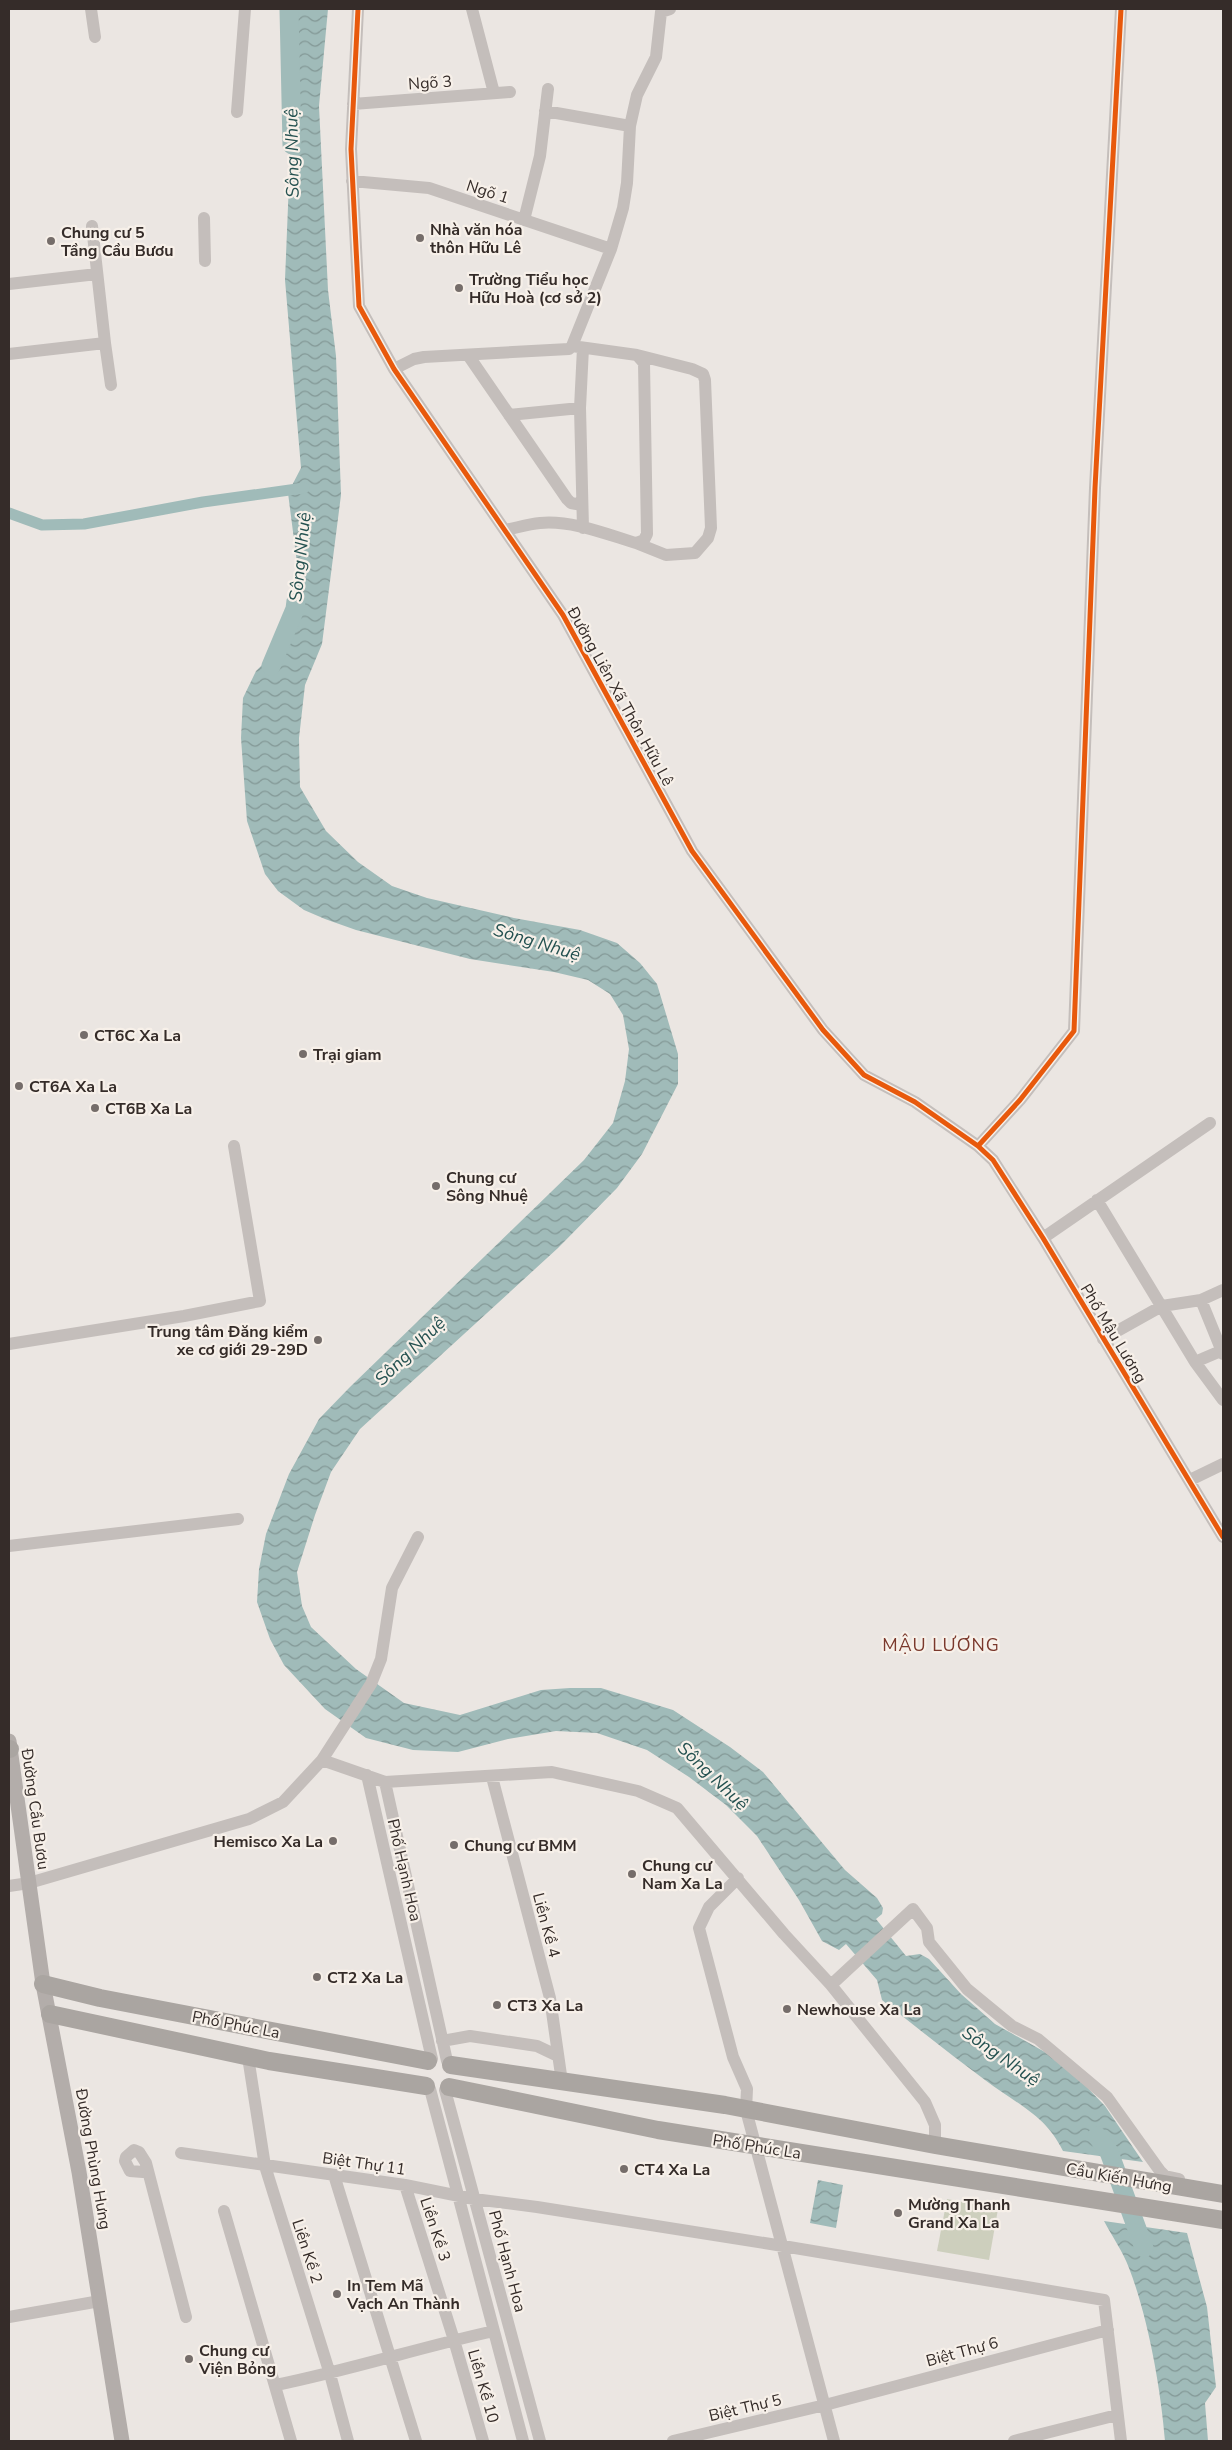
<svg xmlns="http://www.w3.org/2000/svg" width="1232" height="2450" font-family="'Nunito Sans',sans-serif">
	<defs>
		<pattern id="water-waves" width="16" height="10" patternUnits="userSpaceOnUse" patternTransform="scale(1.25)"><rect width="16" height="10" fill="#a0bbb9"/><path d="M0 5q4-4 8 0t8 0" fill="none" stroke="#839896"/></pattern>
	</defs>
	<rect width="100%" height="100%" fill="#ebe6e2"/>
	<path fill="#cdcfbd" d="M947 2199 998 2209 989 2260 937 2251Z"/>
	<path fill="url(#water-waves)" d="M296 9H328L319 106 328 290 336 356 341 495 322 644 305 685 299 738 300 787 326 831 358 862 392 886 427 898 514 918 580 930 617 943 640 963 657 984 678 1054V1084L642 1154 617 1188 558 1248 360 1429 331 1472 315 1515 297 1572 302 1606 311 1627 356 1669 404 1703 460 1715 541 1690 570 1688H601L673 1710 730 1747 763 1772 845 1870 877 1898 883 1908 882 1914 876 1919 906 1956 920 1954 929 1959 961 1994 995 2024 1052 2056 1082 2082 1105 2106 1143 2162 1063 2151C1045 2114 1016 2104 985 2080 950 2054 916 2027 882 2000L877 1980 846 1944 839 1950 822 1941 799 1900 757 1836 726 1805 689 1777 647 1750 597 1733 556 1731 508 1739 458 1752 413 1750 366 1738 325 1709 284 1665 270 1639 257 1602 259 1569 266 1534 289 1474 319 1419 350 1387 584 1160 613 1123 625 1081 629 1049 623 1015 610 994 588 980 554 972 470 959 356 930 325 919 304 910 278 891 265 874 247 821 241 738 243 698 256 671 269 658 287 635 297 563 288 493 301 468 285 280Z
		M818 2180 843 2185 836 2228 810 2223Z
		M1104 2221 1187 2233 1207 2307 1216 2387 1205 2403 1208 2441H1165C1161 2389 1148 2317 1129 2268 1123 2252 1112 2236 1104 2221Z"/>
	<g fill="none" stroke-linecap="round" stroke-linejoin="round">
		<path stroke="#a0bbb9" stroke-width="11" d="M9 513 42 525 84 524 203 502 304 488"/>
		<path stroke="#a0bbb9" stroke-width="19" d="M289 9 292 145
			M271 666 295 609 296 601
			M1097 2136 1109 2152 1144 2248"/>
		<path stroke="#c4bebb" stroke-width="12" d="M91 9 95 37
			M358 9 351 149 359 306 394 369 563 615 692 851 823 1030 864 1075 915 1102 978 1146 993 1160 1043 1238 1223 1537
			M472 9 494 93
			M353 104 510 92
			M545 111 630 126
			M237 112 245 9
			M352 181 429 188 611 249
			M204 218 205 261
			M524 220 540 156 548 89
			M9 284 97 274
			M105 343 111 385
			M583 348 580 408 583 528
			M9 354 105 343 92 226
			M468 355 567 499 571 503 582 505
			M394 369 414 359 424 357 569 349 572 346 611 249 623 208 627 183 630 126 637 95 656 57 661 12 670 9
			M509 415 580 408
			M505 530C516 528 528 524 540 523 572 520 606 534 636 543L644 540 647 534 644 363 637 355 572 346
			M636 543 666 555 695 553 708 538 711 528 705 380 703 374 692 369 637 355
			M978 1146 1020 1100 1074 1031 1095 488 1121 9
			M1097 1200 1195 1362 1223 1400
			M1043 1238 1210 1123
			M1201 1300 1223 1354
			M1103 1339 1162 1306 1201 1300 1223 1290
			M9 1344 184 1316 260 1301 234 1146
			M1195 1362 1223 1350
			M1190 1480 1223 1464
			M9 1546 238 1519
			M322 1760 385 1782 552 1772 638 1791 677 1808 784 1934 831 1985 925 2102 935 2125V2145
			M367 1775 432 2059
			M492 1777 550 1998 562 2082
			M385 1782 447 2061
			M738 1878 709 1907 699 1928 733 2057 747 2089 746 2110 834 2441
			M9 1886 29 1883 249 1819 283 1802 322 1760 371 1684 381 1659 392 1588 418 1537
			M831 1985 913 1909 927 1928 929 1942 967 1989 1012 2026 1038 2039 1107 2097 1160 2171 1165 2176 1179 2179
			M442 2041 470 2036 537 2046 558 2056
			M248 2057 265 2166 330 2374 348 2441
			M430 2089 523 2441
			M445 2090 540 2441
			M181 2153 405 2185 474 2199 537 2207 783 2246 1104 2300 1121 2441
			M146 2168 143 2172 130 2171 125 2161 126 2157 134 2150 139 2152 146 2163 186 2317
			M334 2175 416 2441
			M405 2185 454 2340 483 2441
			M224 2211 291 2441
			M9 2317 100 2301
			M276 2385C350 2370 421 2347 494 2331
			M673 2441 825 2405 1108 2330
			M1014 2441 1117 2415"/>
		<path stroke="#b3adaa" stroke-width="15" d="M9 1741 43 1984 79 2172 122 2441"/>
		<path stroke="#aaa5a1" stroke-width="18" d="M9 1749H10
			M43 1984 100 1998 428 2061
			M50 2014 269 2061 426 2086
			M451 2065 725 2105 935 2145 1223 2194
			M449 2087 658 2130 1223 2220"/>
		<defs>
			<path id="cycleway" d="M358 9 351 149 359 306 394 369 563 615 692 851 823 1030 864 1075 915 1102 978 1146 993 1160 1043 1238 1223 1537
				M978 1146 1020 1100 1074 1031 1095 488 1121 9"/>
		</defs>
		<use href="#cycleway" stroke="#f7f0e9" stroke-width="8"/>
		<use href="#cycleway" stroke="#e8590c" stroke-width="5"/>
	</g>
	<g fill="#756d6a" stroke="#f7f0e9" stroke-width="2">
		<circle cx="420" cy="238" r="5"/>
		<circle cx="51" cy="241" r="5"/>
		<circle cx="459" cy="288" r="5"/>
		<circle cx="84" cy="1035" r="5"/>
		<circle cx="303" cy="1054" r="5"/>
		<circle cx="19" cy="1086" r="5"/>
		<circle cx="95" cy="1108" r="5"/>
		<circle cx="436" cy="1186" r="5"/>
		<circle cx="318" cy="1340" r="5"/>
		<circle cx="333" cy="1841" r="5"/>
		<circle cx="454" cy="1845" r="5"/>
		<circle cx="632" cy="1874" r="5"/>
		<circle cx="317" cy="1977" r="5"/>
		<circle cx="497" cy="2005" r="5"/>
		<circle cx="787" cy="2009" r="5"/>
		<circle cx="624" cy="2169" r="5"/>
		<circle cx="898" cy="2213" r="5"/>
		<circle cx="337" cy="2294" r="5"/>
		<circle cx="189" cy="2359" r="5"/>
	</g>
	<g text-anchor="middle" stroke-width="4.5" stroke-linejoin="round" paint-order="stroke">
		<g font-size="16" fill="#352c29" stroke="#f7f0e9">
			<text transform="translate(430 82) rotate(-4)" y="6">Ngõ 3</text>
			<text transform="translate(488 191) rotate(18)" y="6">Ngõ 1</text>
			<text transform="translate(621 696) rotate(61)" y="6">Đường Liên Xã Thôn Hữu Lê</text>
			<text transform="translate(1114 1333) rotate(59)" y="6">Phố Mậu Lương</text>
			<text transform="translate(36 1809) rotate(82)" y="6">Đường Cầu Bươu</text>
			<text transform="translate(405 1870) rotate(77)" y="6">Phố Hạnh Hoa</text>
			<text transform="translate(547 1925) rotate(75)" y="6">Liền Kề 4</text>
			<text transform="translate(236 2024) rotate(11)" y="6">Phố Phúc La</text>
			<text transform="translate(757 2146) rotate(9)" y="6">Phố Phúc La</text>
			<text transform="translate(94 2159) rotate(80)" y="6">Đường Phùng Hưng</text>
			<text transform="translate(364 2163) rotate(8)" y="6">Biệt Thự 11</text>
			<text transform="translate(1119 2177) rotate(10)" y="6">Cầu Kiến Hưng</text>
			<text transform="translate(436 2229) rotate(72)" y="6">Liền Kề 3</text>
			<text transform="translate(308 2251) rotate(72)" y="6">Liền Kề 2</text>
			<text transform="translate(508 2261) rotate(75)" y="6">Phố Hạnh Hoa</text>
			<text transform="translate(962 2351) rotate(-15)" y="6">Biệt Thự 6</text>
			<text transform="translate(484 2386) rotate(74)" y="6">Liền Kề 10</text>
			<text transform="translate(745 2407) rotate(-13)" y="6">Biệt Thự 5</text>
		</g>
		<g font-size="16" font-weight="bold" fill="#352c29" stroke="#f7f0e9" text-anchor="start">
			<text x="430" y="235">Nhà văn hóa<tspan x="430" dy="18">thôn Hữu Lê</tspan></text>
			<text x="61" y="238">Chung cư 5<tspan x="61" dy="18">Tầng Cầu Bươu</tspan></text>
			<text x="469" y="285">Trường Tiểu học<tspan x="469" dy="18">Hữu Hoà (cơ sở 2)</tspan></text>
			<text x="94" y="1041">CT6C Xa La</text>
			<text x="313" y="1060">Trại giam</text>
			<text x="29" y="1092">CT6A Xa La</text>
			<text x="105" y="1114">CT6B Xa La</text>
			<text x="446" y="1183">Chung cư<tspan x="446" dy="18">Sông Nhuệ</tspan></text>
			<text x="308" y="1337" text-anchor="end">Trung tâm Đăng kiểm<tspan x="308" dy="18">xe cơ giới 29-29D</tspan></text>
			<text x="323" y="1847" text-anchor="end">Hemisco Xa La</text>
			<text x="464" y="1851">Chung cư BMM</text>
			<text x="642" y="1871">Chung cư<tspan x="642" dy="18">Nam Xa La</tspan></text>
			<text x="327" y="1983">CT2 Xa La</text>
			<text x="507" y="2011">CT3 Xa La</text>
			<text x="797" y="2015">Newhouse Xa La</text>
			<text x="634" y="2175">CT4 Xa La</text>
			<text x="908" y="2210">Mường Thanh<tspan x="908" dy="18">Grand Xa La</tspan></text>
			<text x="347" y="2291">In Tem Mã<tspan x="347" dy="18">Vạch An Thành</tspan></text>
			<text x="199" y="2356">Chung cư<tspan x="199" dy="18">Viện Bỏng</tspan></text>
		</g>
		<g font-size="18" font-style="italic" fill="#245150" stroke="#f7f0e9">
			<text transform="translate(292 153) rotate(-91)" y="6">Sông Nhuệ</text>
			<text transform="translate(300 557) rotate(-84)" y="6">Sông Nhuệ</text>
			<text transform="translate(537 942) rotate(17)" y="6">Sông Nhuệ</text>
			<text transform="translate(410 1351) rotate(-44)" y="6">Sông Nhuệ</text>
			<text transform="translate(713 1776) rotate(44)" y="6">Sông Nhuệ</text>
			<text transform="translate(1001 2056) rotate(35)" y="6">Sông Nhuệ</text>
		</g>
		<g font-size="18" letter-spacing="1" fill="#7a382c" stroke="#f7f0e9">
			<text x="941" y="1651">MẬU LƯƠNG</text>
		</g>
	</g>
	<rect width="1232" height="2450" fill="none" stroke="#352c29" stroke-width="20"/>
</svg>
